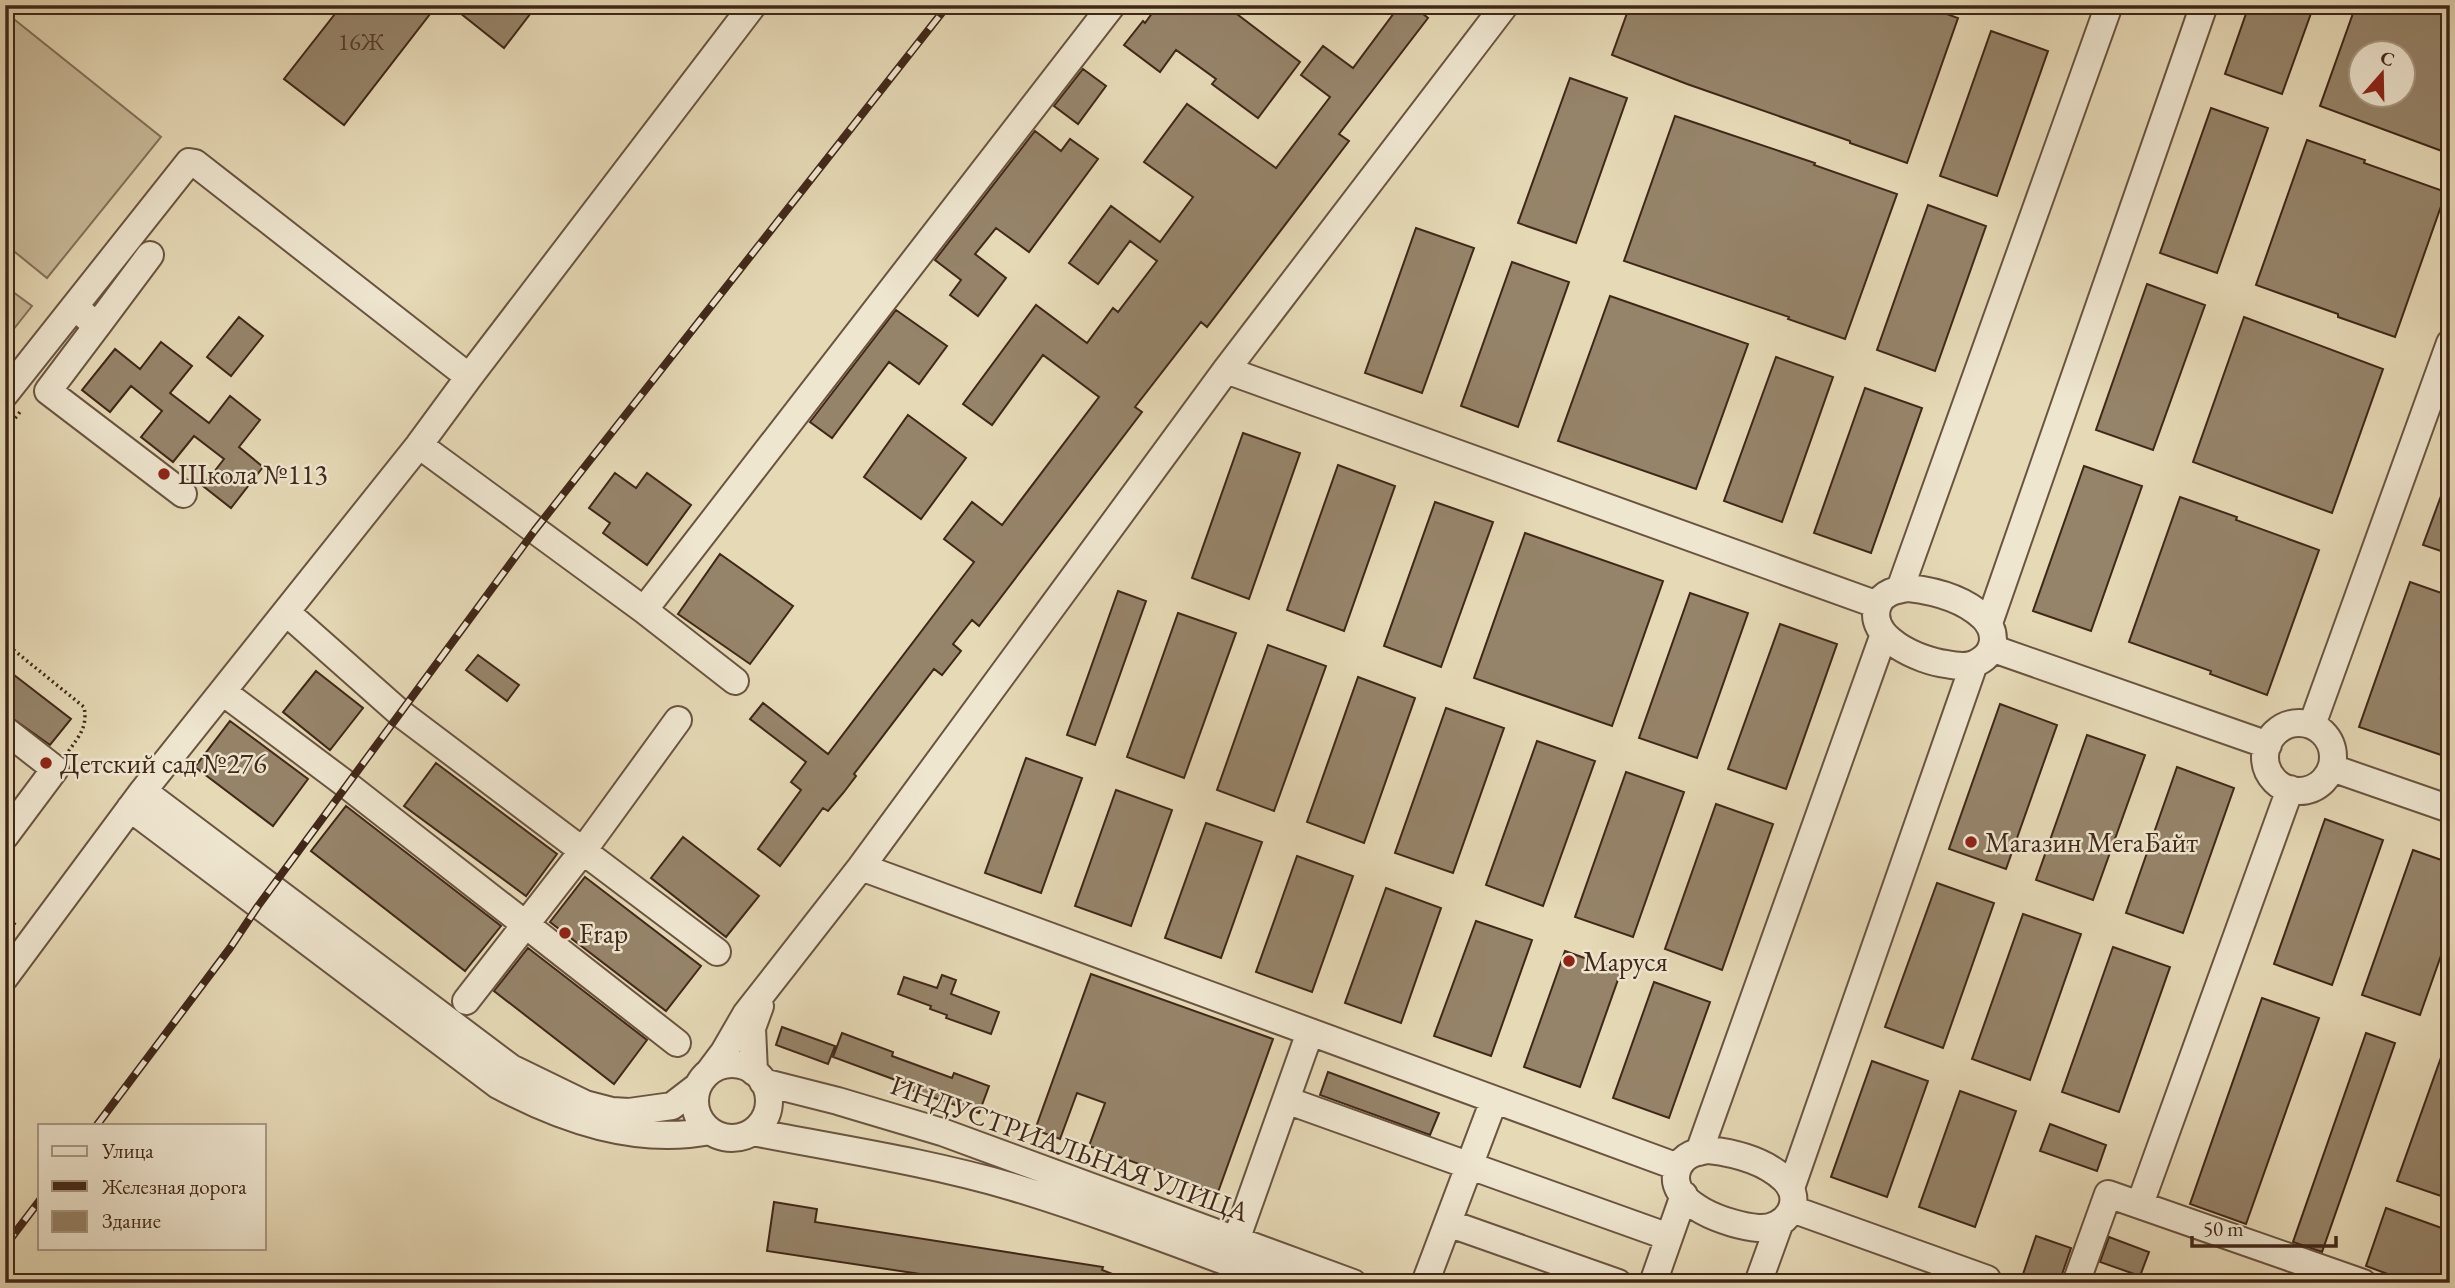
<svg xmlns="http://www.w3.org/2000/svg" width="2455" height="1288" font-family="'EB Garamond',serif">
	<rect width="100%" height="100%" fill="#e6d9b6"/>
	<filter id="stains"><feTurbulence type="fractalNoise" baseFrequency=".00286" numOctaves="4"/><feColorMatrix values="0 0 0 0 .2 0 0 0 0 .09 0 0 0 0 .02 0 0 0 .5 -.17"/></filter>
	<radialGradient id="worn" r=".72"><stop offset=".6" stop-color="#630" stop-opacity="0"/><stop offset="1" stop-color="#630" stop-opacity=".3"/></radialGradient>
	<path fill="#cabb9b" stroke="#85715a" stroke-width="2" d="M5 12 161 137 47 278 5 244Z
		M5 286 32 306 5 340Z"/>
	<path fill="#96846a" stroke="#402718" stroke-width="2" fill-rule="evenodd" d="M342 5H437L344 125 284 79Z
		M450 5H537L504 48Z
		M1158 5H1225L1300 62 1258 118 1212 84 1216 79 1176 50 1160 72 1124 45 1143 21 1145 23Z
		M1400 5H1412L1428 18 1339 134 1349 141 1207 327 1201 322 1135 407 1142 412 979 626 972 620 953 644 961 651 942 675 934 669 854 774 856 776 844 792 828 811 823 808 780 866 758 849 801 790 791 782 806 762 750 719 763 703 828 754 974 562 944 539 972 502 1002 525 1099 397 1043 355 992 425 963 404 1036 305 1087 343 1113 308 1118 312 1157 261 1130 241 1098 284 1069 263 1111 206 1160 242 1193 197 1144 162 1187 104 1276 168 1330 97 1301 75 1323 46 1353 68Z
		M1630 5H1922L1958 18 1907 163 1850 143V141L1687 84 1612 55Z
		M2249 5H2314L2282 94 2225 74Z
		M2356 5H2450V154L2320 106ZM2361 52H2403V94H2356L2361 82Z
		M1991 31 2048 51 1997 196 1940 176Z
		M1083 69 1106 86 1078 124 1054 106Z
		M1570 78 1627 98 1576 243 1518 223Z
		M2211 108 2268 128 2217 273 2160 253Z
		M1675 116 1815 163 1814 165 1897 194 1845 339 1788 319 1789 317 1624 261Z
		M1035 131 1061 151 1070 139 1098 159 1029 252 996 228 975 254 1006 278 978 316 950 295 961 280 935 260Z
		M2307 140 2365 160 2364 163 2446 192 2395 337 2338 317V314L2256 285Z
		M1928 205 1986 226 1935 371 1877 350Z
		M1416 228 1474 248 1422 393 1365 373Z
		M1512 262 1569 282 1518 427 1461 406Z
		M2147 284 2205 305 2153 450 2096 430Z
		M1610 296 1748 344 1696 489 1558 441Z
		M896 310 947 346 919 384 889 362 832 438 810 422Z
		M239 317 263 336 231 376 207 357Z
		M2244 317 2383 369 2332 513 2193 462Z
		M161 342 192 366 170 393 209 423 230 396 260 420 239 447 263 467 231 508 203 486 224 459 194 436 173 462 141 437 162 411 131 386 110 412 82 390 115 349 140 369Z
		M1776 357 1833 377 1782 522 1724 501Z
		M1865 388 1922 408 1871 553 1814 533Z
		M908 415 966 458 921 519 864 477Z
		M1243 433 1300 453 1249 599 1192 578Z
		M1338 465 1395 486 1344 631 1287 610Z
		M2084 466 2142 486 2091 631 2033 611Z
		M615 473 636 488 647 473 691 505 647 565 603 533 610 523 589 508Z
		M2448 477H2450V554L2423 545Z
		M2180 497 2237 517 2236 520 2319 550 2267 695 2210 674 2211 671 2129 642Z
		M1435 502 1493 522 1441 667 1384 646Z
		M1525 533 1663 581 1612 726 1474 678Z
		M720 554 793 606 750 664 678 614Z
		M2410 582 2450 596V653L2441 678 2450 679V758L2359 727Z
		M1118 591 1146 601 1095 745 1067 735Z
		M1690 593 1748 613 1697 758 1639 738Z
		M1178 613 1236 633 1184 778 1127 757Z
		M1780 624 1837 644 1786 789 1728 769Z
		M1268 645 1326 666 1274 811 1217 790Z
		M478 655 519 685 507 701 466 670Z
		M5 668 71 719 50 745 5 713Z
		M316 671 363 708 330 750 283 712Z
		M1358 677 1415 698 1364 843 1307 822Z
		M2000 704 2057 725 2006 869 1949 849Z
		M1446 708 1504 728 1453 873 1395 853Z
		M230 721 308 779 273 826 195 767Z
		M2087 735 2145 755 2093 900 2036 880Z
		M1537 741 1595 761 1543 906 1486 885Z
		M1026 758 1082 778 1041 893 985 873Z
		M436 763 557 854 526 896 404 806Z
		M2177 767 2234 788 2183 933 2126 913Z
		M1626 772 1684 792 1633 937 1575 917Z
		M1116 790 1172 810 1131 926 1075 906Z
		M1716 804 1773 824 1722 970 1665 949Z
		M346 806 501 926 465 971 311 851Z
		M2325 819 2383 840 2332 985 2274 964Z
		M1206 823 1262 842 1221 958 1165 938Z
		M683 837 759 896 726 937 651 878Z
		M2413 850 2450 863V930L2420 1015 2362 995Z
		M1297 856 1353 876 1312 992 1256 972Z
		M585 877 701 966 666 1011 550 922Z
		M1937 883 1994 903 1943 1048 1885 1027Z
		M1386 888 1441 908 1401 1023 1345 1003Z
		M2023 914 2081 934 2030 1080 1972 1059Z
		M1476 921 1532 940 1491 1056 1434 1036Z
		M2113 947 2170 967 2119 1112 2062 1092Z
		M528 948 647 1040 614 1084 494 991Z
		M1565 951 1621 971 1580 1087 1524 1067Z
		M1091 974 1273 1039 1217 1195 1191 1186 1192 1183 1089 1146 1105 1103 1077 1093 1060 1139 1035 1130Z
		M942 975 956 980 951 994 999 1012 991 1034 946 1018 947 1015 930 1009 931 1006 898 994 904 977 937 988Z
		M1654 982 1710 1002 1669 1118 1613 1098Z
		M2262 998 2319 1018 2246 1224 2190 1204Z
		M782 1027 835 1046 828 1064 776 1045Z
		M842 1033 893 1052 892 1056 952 1078 954 1073 989 1086 979 1113 908 1089 909 1085 833 1057Z
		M2366 1033 2395 1043 2322 1252 2293 1242Z
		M2448 1038 2450 1039V1199L2397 1181Z
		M1872 1061 1928 1081 1887 1197 1831 1177Z
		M1328 1072 1439 1113 1430 1135 1320 1095Z
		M1960 1091 2016 1111 1975 1227 1919 1207Z
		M2050 1124 2106 1145 2097 1171 2040 1151Z
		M774 1202 817 1209 815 1222 1103 1267 1102 1270 1131 1281 1130 1283H980L767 1251Z
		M2386 1208 2450 1231V1283H2412L2366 1266Z
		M2036 1236 2071 1248 2059 1283H2020Z
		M2109 1237 2149 1252 2140 1276 2100 1262Z"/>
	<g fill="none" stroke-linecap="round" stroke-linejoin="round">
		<defs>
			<path id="minor" d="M83 314 97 326 150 255
				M97 326 48 391 183 494
				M1226 370 1878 605
				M5 394 189 162 195 163 469 377
				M419 445 644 610 735 681
				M1909 588C1934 591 1964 599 1983 617 1997 631 1997 652 1978 662 1969 668 1956 666 1946 664 1921 661 1865 638 1878 605 1883 592 1896 590 1909 588Z
				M1900 589 2109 5
				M644 610 1112 5
				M286 612 400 713 717 952
				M1989 623 2204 5
				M1991 648 2268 745
				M223 692 347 785 677 1043
				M2265 757a34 34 0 1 1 68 0a34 34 0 1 1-68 0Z
				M2312 725 2450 343
				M5 730 55 769 5 836
				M2332 768 2450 809
				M143 791 511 1068 585 1104 612 1111 629 1112 672 1106 698 1086
				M130 808 498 1085C563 1120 636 1145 710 1131
				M861 867 1678 1167
				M5 977 143 791 419 445 469 377 753 5
				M466 1001 582 852 678 720
				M695 1101a37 37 0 1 1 74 0a37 37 0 1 1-74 0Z
				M709 1072 724 1052 746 1014 861 867 1226 370 1505 5
				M754 1072 752 1028 760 1006
				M763 1082 838 1101 942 1132 1353 1283
				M1286 1100 1669 1237
				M753 1132C840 1149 928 1162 1013 1187 1105 1215 1194 1250 1284 1283
				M1709 1150C1734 1153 1765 1161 1784 1179 1806 1201 1786 1230 1758 1228 1731 1226 1663 1204 1678 1168 1684 1154 1696 1152 1709 1150Z
				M1699 1152 1884 634
				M1791 1188 1974 664
				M2140 1204 2290 789
				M1792 1209 1987 1279 1986 1283
				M1448 1223 1618 1283
				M1230 1257 1310 1032
				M1425 1283 1494 1100
				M1653 1283 1684 1195
				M1758 1283 1779 1225
				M2076 1283 2108 1194 2363 1283"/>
		</defs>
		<use href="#minor" stroke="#6a5440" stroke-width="30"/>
		<path stroke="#402718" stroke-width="3.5" stroke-dasharray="2 3.5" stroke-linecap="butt" d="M5 431 20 412
			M5 643 84 707C88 727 79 736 68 752
			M5 917 17 926"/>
		<use href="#minor" stroke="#efe6d0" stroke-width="26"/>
		<defs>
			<path id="rail" d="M97 1125 230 948 258 906 535 530 948 5
				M5 1246 40 1200"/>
		</defs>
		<use href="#rail" stroke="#402718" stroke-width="8"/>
		<use href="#rail" stroke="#efe6d0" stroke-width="5" stroke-dasharray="16" stroke-linecap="butt"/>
	</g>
	<g fill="#8f2418" stroke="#efe6d0" stroke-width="2.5">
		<circle cx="164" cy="474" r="7"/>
		<circle cx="46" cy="763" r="7"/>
		<circle cx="1971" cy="842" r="7"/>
		<circle cx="565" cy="933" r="7"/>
		<circle cx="1569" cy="961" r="7"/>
	</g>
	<g text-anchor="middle" stroke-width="5" stroke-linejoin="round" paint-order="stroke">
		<g font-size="24" fill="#563e2c">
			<text x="361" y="50">16Ж</text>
		</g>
		<g font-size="28" fill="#402718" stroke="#efe6d0" text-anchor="start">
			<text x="178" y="484">Школа №113</text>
			<text x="60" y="773">Детский сад №276</text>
			<text x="1985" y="852">Магазин МегаБайт</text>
			<text x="579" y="943">Frap</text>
			<text x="1583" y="971">Маруся</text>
		</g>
		<g font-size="28" fill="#402718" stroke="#efe6d0">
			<text transform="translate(1070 1148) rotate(20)" y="10">ИНДУСТРИАЛЬНАЯ УЛИЦА</text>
		</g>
	</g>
	<rect width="2455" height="1288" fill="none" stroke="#e6d9b6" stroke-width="28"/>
	<rect x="7" y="7" width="2441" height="1274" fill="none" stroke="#402718" stroke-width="3.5"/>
	<rect x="14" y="14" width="2427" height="1260" fill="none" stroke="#402718" stroke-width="2"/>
	<rect x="38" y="1124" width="228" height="126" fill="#efe6d0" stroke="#a99a86" stroke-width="2"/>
	<rect x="52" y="1146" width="35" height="10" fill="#efe6d0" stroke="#a99a86" stroke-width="2"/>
	<text x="102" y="1158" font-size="21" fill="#402718">Улица</text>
	<rect x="52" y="1181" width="35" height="10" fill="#402718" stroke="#a99a86" stroke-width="2"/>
	<text x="102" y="1194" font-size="21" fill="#402718">Железная дорога</text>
	<rect x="52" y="1211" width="35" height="21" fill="#96846a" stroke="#a99a86" stroke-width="2"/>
	<text x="102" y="1228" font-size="21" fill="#402718">Здание</text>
	<g transform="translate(2382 74) rotate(20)"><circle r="33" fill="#efe6d0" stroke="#a99a86" stroke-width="2"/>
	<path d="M0-5L12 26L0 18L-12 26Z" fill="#8f2418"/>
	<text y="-10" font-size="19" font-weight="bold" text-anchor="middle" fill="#402718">С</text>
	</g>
	<path d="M2192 1236v10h144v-10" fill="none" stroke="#402718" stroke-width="3.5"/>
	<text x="2203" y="1236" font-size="21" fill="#402718" stroke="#efe6d0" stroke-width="5" paint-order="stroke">50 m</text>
	<rect width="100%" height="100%" filter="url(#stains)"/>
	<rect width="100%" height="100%" fill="url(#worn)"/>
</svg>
